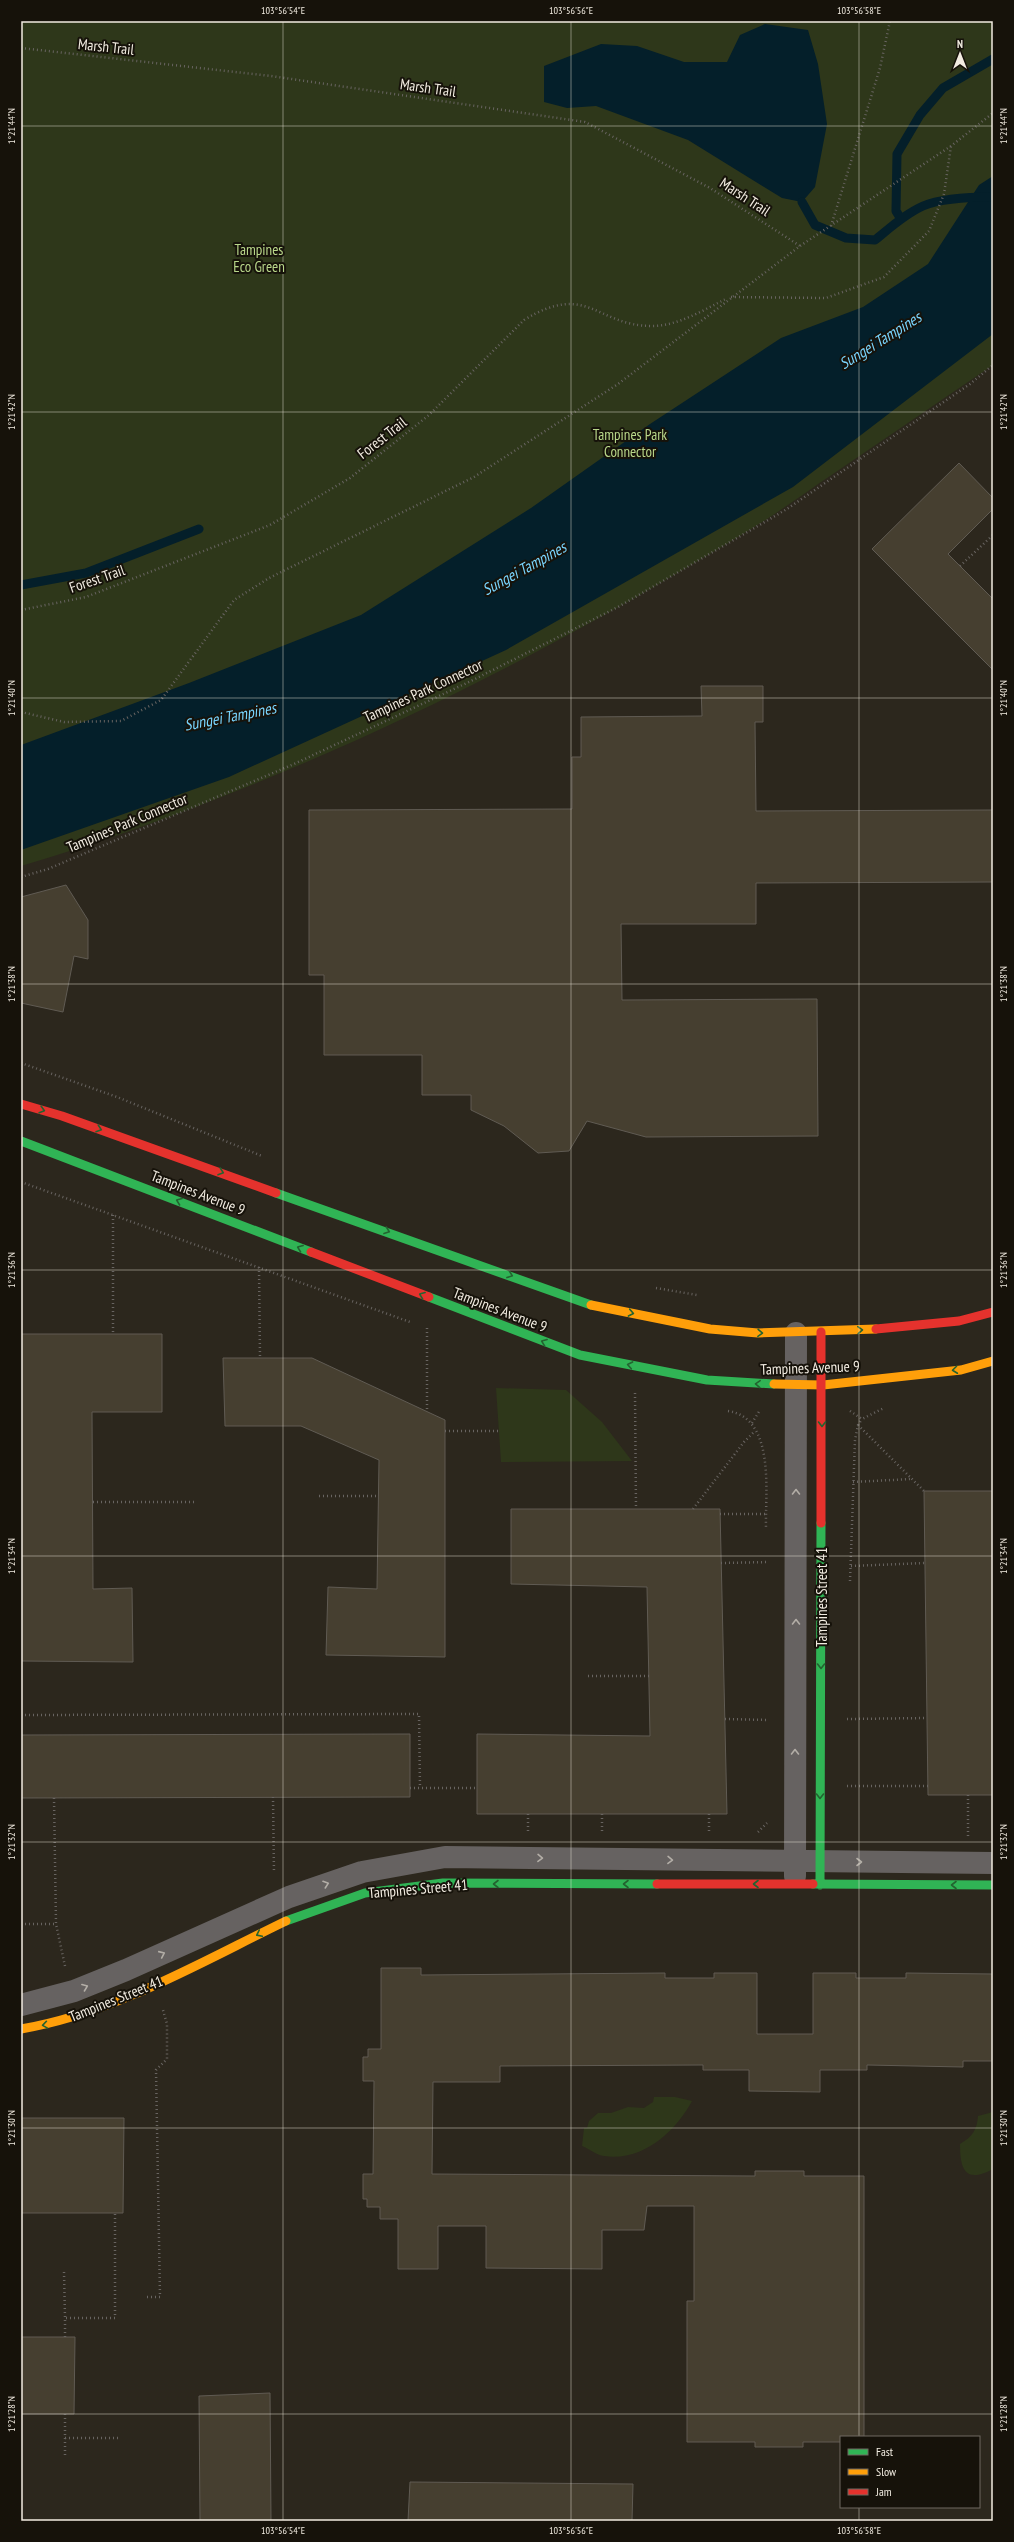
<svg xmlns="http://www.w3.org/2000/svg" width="1014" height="2542" font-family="'PT Sans Narrow',sans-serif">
	<rect width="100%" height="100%" fill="#2c271d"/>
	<path fill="#2e371a" d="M21 21H993V365C940 401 887 437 833 474 806 492 779 512 751 529 522 670 279 789 21 866Z
		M496 1388 566 1390 602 1422 632 1461 501 1462Z
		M654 2097H675L692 2101C676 2131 643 2162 604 2156 596 2155 590 2149 582 2146L584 2128H587L589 2121 598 2113H611L628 2107 644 2108 653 2102Z
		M993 2112V2169C965 2184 960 2169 960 2144 972 2137 977 2130 978 2116Z"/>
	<path fill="#041f2a" d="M765 24 808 30 818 64 827 124 815 187 802 202 782 198 688 140 596 106 567 108 544 102V66L601 44 637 46 684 62H727L740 35Z
		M993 176V334L793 487 506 650 229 777 21 850V745L189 683 361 615 531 508 650 424 781 338 863 307 928 264 979 185Z"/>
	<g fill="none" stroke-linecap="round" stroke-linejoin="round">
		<path stroke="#041f2a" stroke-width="9" d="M802 202 815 225 846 238 875 240C890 228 905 214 923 206 942 198 973 197 993 197
			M901 219 896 211 897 154 920 115 943 88 993 59
			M21 585 86 573 199 529"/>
	</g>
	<path fill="#463f30" stroke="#605b53" d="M959 463 993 498V509L948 554 993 599V670L872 549Z
		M701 686H763V722H755L756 811 993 810V882L756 883V924H621L622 1000 817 999 818 1136 646 1137 587 1121 569 1151 538 1153 504 1126 471 1110V1095H422V1055H324V975H309V810L572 809V757H581V717L702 716Z
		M66 885 88 920V959L74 956 63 1012 21 1003V897Z
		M21 1334H162V1412H92L93 1589 132 1588 133 1662 21 1661Z
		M223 1358H312L445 1420V1657L326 1655 328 1587 377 1589 379 1460 301 1426H225Z
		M924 1491H993V1795H928Z
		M511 1509H720L727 1814H477V1734L650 1736 647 1587 511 1584Z
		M410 1734V1797L21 1798V1735Z
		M381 1968H421V1975L665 1973V1978H714V1973H757V2034H813V1973H856V1978H906V1973L993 1974V2061H963V2067L867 2065V2070H820V2092L749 2091V2070H703V2065L500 2066V2082H433L432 2174 755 2176V2171H804V2176H864V2437H841V2442H803V2447H755V2442H687V2301H694V2206H647L644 2230H602V2269L486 2268V2226H438V2269H398V2219H380V2207H367V2199H363V2174H373L374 2081H363V2057H368V2049H381Z
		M21 2118H124L123 2213H21Z
		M21 2337H75L74 2414H21Z
		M270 2393 271 2521H200L199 2396Z
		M410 2482 633 2484 632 2521H408Z"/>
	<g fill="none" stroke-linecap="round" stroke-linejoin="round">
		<path stroke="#686461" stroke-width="2.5" stroke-dasharray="1 3" stroke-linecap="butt" d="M21 48 271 76 585 122 710 188 800 246
			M831 226 880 68 890 21
			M731 297 826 298 884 277 929 231 944 194 951 146
			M960 566 993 535
			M21 610 86 597 270 525 350 478 429 415 524 320C588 281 596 326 652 326 678 326 703 310 726 299
			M21 712 64 722 121 721 161 700 234 600 269 578 474 477 618 384 800 246 951 146 993 113
			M21 877 48 869 294 764 471 681 618 607 787 509 970 384 993 365
			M21 1063 117 1097 262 1156
			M21 1182 410 1322
			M113 1215V1334
			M259 1267 260 1357
			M656 1288 697 1295
			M427 1328V1412
			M635 1393 636 1509
			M728 1411C776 1418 765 1494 766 1528
			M850 1411 862 1419 884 1408
			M752 1423 760 1410
			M858 1425 924 1491
			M445 1431H499
			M853 1482 911 1479
			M319 1496H378
			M93 1502H195
			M693 1509 744 1442 755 1431
			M720 1514H765
			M721 1563 768 1562
			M851 1566 925 1563
			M850 1581 855 1440 858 1425 862 1419
			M588 1676H649
			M21 1715 419 1714 420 1788
			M725 1719 768 1720
			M847 1719 927 1718
			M847 1786H928
			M410 1788H477
			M968 1795V1836
			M273 1797 274 1873
			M54 1798 56 1924 65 1966
			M528 1814V1832
			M602 1814V1832
			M709 1814V1833
			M758 1832 767 1823
			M21 1924H56
			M64 2272 65 2318
			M147 2297H160L156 2070 167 2059V2024L163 2010
			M65 2337V2318H115V2213
			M65 2414V2457
			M65 2438H121"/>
		<path stroke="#666261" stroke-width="22" d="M795 1876 796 1333
			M21 2005 74 1991 126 1970 289 1897 362 1872 445 1857 993 1863"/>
		<path stroke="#30b455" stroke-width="9" d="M21 1141 311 1252
			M276 1193 591 1305
			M429 1297 580 1355 707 1380 774 1384
			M813 1884 993 1885
			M820 1885 821 1523
			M286 1921 365 1893 443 1883 657 1884"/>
		<path stroke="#ff9f0a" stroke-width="9" d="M591 1305 710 1329 758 1333 876 1329
			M774 1384 823 1385 961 1370 993 1361
			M21 2029C115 2013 201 1962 286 1921"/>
		<path stroke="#e5322d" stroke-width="9" d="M21 1104 62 1116 276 1193
			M311 1252 429 1297
			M876 1329 959 1321 993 1312
			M821 1523V1332
			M657 1884H813"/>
	</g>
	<defs><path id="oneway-chevron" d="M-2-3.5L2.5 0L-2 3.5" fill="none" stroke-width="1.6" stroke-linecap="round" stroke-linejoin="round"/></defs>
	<g stroke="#236330">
		<use href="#oneway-chevron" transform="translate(42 1110) rotate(16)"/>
		<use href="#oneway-chevron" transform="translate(99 1129) rotate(19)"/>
		<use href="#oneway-chevron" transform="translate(221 1172) rotate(19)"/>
		<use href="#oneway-chevron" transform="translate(179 1201) rotate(-159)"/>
		<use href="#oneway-chevron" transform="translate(387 1231) rotate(20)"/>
		<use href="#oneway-chevron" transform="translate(300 1248) rotate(-159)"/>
		<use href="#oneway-chevron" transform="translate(510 1275) rotate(20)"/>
		<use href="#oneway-chevron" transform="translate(422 1295) rotate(-159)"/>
		<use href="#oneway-chevron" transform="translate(631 1313) rotate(11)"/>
		<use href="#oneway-chevron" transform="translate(860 1330) rotate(-3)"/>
		<use href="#oneway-chevron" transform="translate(760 1333) rotate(2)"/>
		<use href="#oneway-chevron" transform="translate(544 1342) rotate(-159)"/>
		<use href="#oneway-chevron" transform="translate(630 1365) rotate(-169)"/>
		<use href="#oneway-chevron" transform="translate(955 1370) rotate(173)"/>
		<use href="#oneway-chevron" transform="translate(758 1384) rotate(-177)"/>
		<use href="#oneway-chevron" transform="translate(822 1424) rotate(90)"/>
		<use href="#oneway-chevron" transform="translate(821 1666) rotate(90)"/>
		<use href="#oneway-chevron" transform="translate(820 1796) rotate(90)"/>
		<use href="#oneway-chevron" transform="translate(496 1884) rotate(-180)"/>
		<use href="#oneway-chevron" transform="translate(626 1884) rotate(-180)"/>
		<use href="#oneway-chevron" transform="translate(756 1884) rotate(-180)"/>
		<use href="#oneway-chevron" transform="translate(954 1885) rotate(-180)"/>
		<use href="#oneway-chevron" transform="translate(259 1934) rotate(154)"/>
		<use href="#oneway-chevron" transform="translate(45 2025) rotate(171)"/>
	</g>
	<g stroke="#b3aea7">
		<use href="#oneway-chevron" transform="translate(796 1492) rotate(-90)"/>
		<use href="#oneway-chevron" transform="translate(796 1622) rotate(-90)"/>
		<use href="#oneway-chevron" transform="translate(795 1752) rotate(-90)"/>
		<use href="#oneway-chevron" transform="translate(540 1858) rotate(1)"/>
		<use href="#oneway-chevron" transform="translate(670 1860) rotate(1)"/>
		<use href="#oneway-chevron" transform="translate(859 1862)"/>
		<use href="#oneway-chevron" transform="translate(326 1884) rotate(-19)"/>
		<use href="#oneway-chevron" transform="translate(162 1954) rotate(-24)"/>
		<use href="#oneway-chevron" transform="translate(85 1987) rotate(-21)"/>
	</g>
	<path fill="none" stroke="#f2ece1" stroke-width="1" stroke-opacity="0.45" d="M283 21V2521M571 21V2521M859 21V2437M21 126H993M21 412H993M21 698H993M21 984H993M21 1270H993M21 1556H993M21 1842H993M21 2128H993M21 2414H993M859 2507V2521"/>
	<g text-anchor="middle" stroke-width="4" stroke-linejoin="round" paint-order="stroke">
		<g font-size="15" fill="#f2ece1" stroke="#16120a">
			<text transform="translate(106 47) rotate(6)" y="5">Marsh Trail</text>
			<text transform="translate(428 88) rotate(8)" y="5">Marsh Trail</text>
			<text transform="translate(745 197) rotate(33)" y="5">Marsh Trail</text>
			<text transform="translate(382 438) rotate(-38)" y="5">Forest Trail</text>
			<text transform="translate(97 579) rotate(-19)" y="5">Forest Trail</text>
			<text transform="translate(423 691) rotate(-25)" y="5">Tampines Park Connector</text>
			<text transform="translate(127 823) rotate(-23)" y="5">Tampines Park Connector</text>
			<text transform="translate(198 1193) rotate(21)" y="5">Tampines Avenue 9</text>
			<text transform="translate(500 1310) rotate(21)" y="5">Tampines Avenue 9</text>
			<text transform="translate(810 1368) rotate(-2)" y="5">Tampines Avenue 9</text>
			<text transform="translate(822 1597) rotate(-90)" y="5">Tampines Street 41</text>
			<text transform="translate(418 1889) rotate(-5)" y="5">Tampines Street 41</text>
			<text transform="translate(116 1999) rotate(-22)" y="5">Tampines Street 41</text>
		</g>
		<g font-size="15" fill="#b9d78a" stroke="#16120a">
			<text x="259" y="255">Tampines<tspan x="259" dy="17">Eco Green</tspan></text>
			<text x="630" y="440">Tampines Park<tspan x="630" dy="17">Connector</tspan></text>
		</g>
		<g font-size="16" font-style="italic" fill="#79d5fe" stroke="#16120a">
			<text transform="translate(880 340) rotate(-32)" y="6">Sungei Tampines</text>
			<text transform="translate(524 568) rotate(-29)" y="6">Sungei Tampines</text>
			<text transform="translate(230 716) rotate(-11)" y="6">Sungei Tampines</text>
		</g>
	</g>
	<rect width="1014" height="2542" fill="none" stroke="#16120a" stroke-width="44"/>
	<rect x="840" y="2436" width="140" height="72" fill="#16120a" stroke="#6e6960"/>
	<rect x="848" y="2449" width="20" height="6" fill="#30b455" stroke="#6e6960"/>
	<text x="876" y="2456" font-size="12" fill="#f2ece1">Fast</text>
	<rect x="848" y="2469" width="20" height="6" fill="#ff9f0a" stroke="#6e6960"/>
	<text x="876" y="2476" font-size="12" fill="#f2ece1">Slow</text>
	<rect x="848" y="2489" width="20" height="6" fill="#e5322d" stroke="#6e6960"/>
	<text x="876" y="2496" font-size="12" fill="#f2ece1">Jam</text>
	<g transform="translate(960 54)" stroke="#16120a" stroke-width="3" paint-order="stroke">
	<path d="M0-3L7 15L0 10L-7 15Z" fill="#f2ece1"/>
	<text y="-6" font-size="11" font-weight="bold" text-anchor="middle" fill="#f2ece1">N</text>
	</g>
	<rect x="22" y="22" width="970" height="2498" fill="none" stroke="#f2ece1" stroke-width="1.5"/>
	<g font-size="10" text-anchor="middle" fill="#f2ece1">
		<text x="283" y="14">103°56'54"E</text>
		<text x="571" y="14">103°56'56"E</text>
		<text x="859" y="14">103°56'58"E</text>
		<text transform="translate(11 126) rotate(-90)" y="4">1°21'44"N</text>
		<text transform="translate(1003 126) rotate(-90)" y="4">1°21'44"N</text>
		<text transform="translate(11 412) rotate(-90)" y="4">1°21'42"N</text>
		<text transform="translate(1003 412) rotate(-90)" y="4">1°21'42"N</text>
		<text transform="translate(11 698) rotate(-90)" y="4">1°21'40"N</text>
		<text transform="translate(1003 698) rotate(-90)" y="4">1°21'40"N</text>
		<text transform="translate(11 984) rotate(-90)" y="4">1°21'38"N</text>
		<text transform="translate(1003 984) rotate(-90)" y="4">1°21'38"N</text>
		<text transform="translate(11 1270) rotate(-90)" y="4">1°21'36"N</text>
		<text transform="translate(1003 1270) rotate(-90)" y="4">1°21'36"N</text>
		<text transform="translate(11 1556) rotate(-90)" y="4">1°21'34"N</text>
		<text transform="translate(1003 1556) rotate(-90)" y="4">1°21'34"N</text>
		<text transform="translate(11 1842) rotate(-90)" y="4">1°21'32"N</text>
		<text transform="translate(1003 1842) rotate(-90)" y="4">1°21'32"N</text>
		<text transform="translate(11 2128) rotate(-90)" y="4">1°21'30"N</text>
		<text transform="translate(1003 2128) rotate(-90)" y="4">1°21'30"N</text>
		<text transform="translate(11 2414) rotate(-90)" y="4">1°21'28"N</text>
		<text transform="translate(1003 2414) rotate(-90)" y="4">1°21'28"N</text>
		<text x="283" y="2534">103°56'54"E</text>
		<text x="571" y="2534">103°56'56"E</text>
		<text x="859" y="2534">103°56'58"E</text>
	</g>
</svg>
